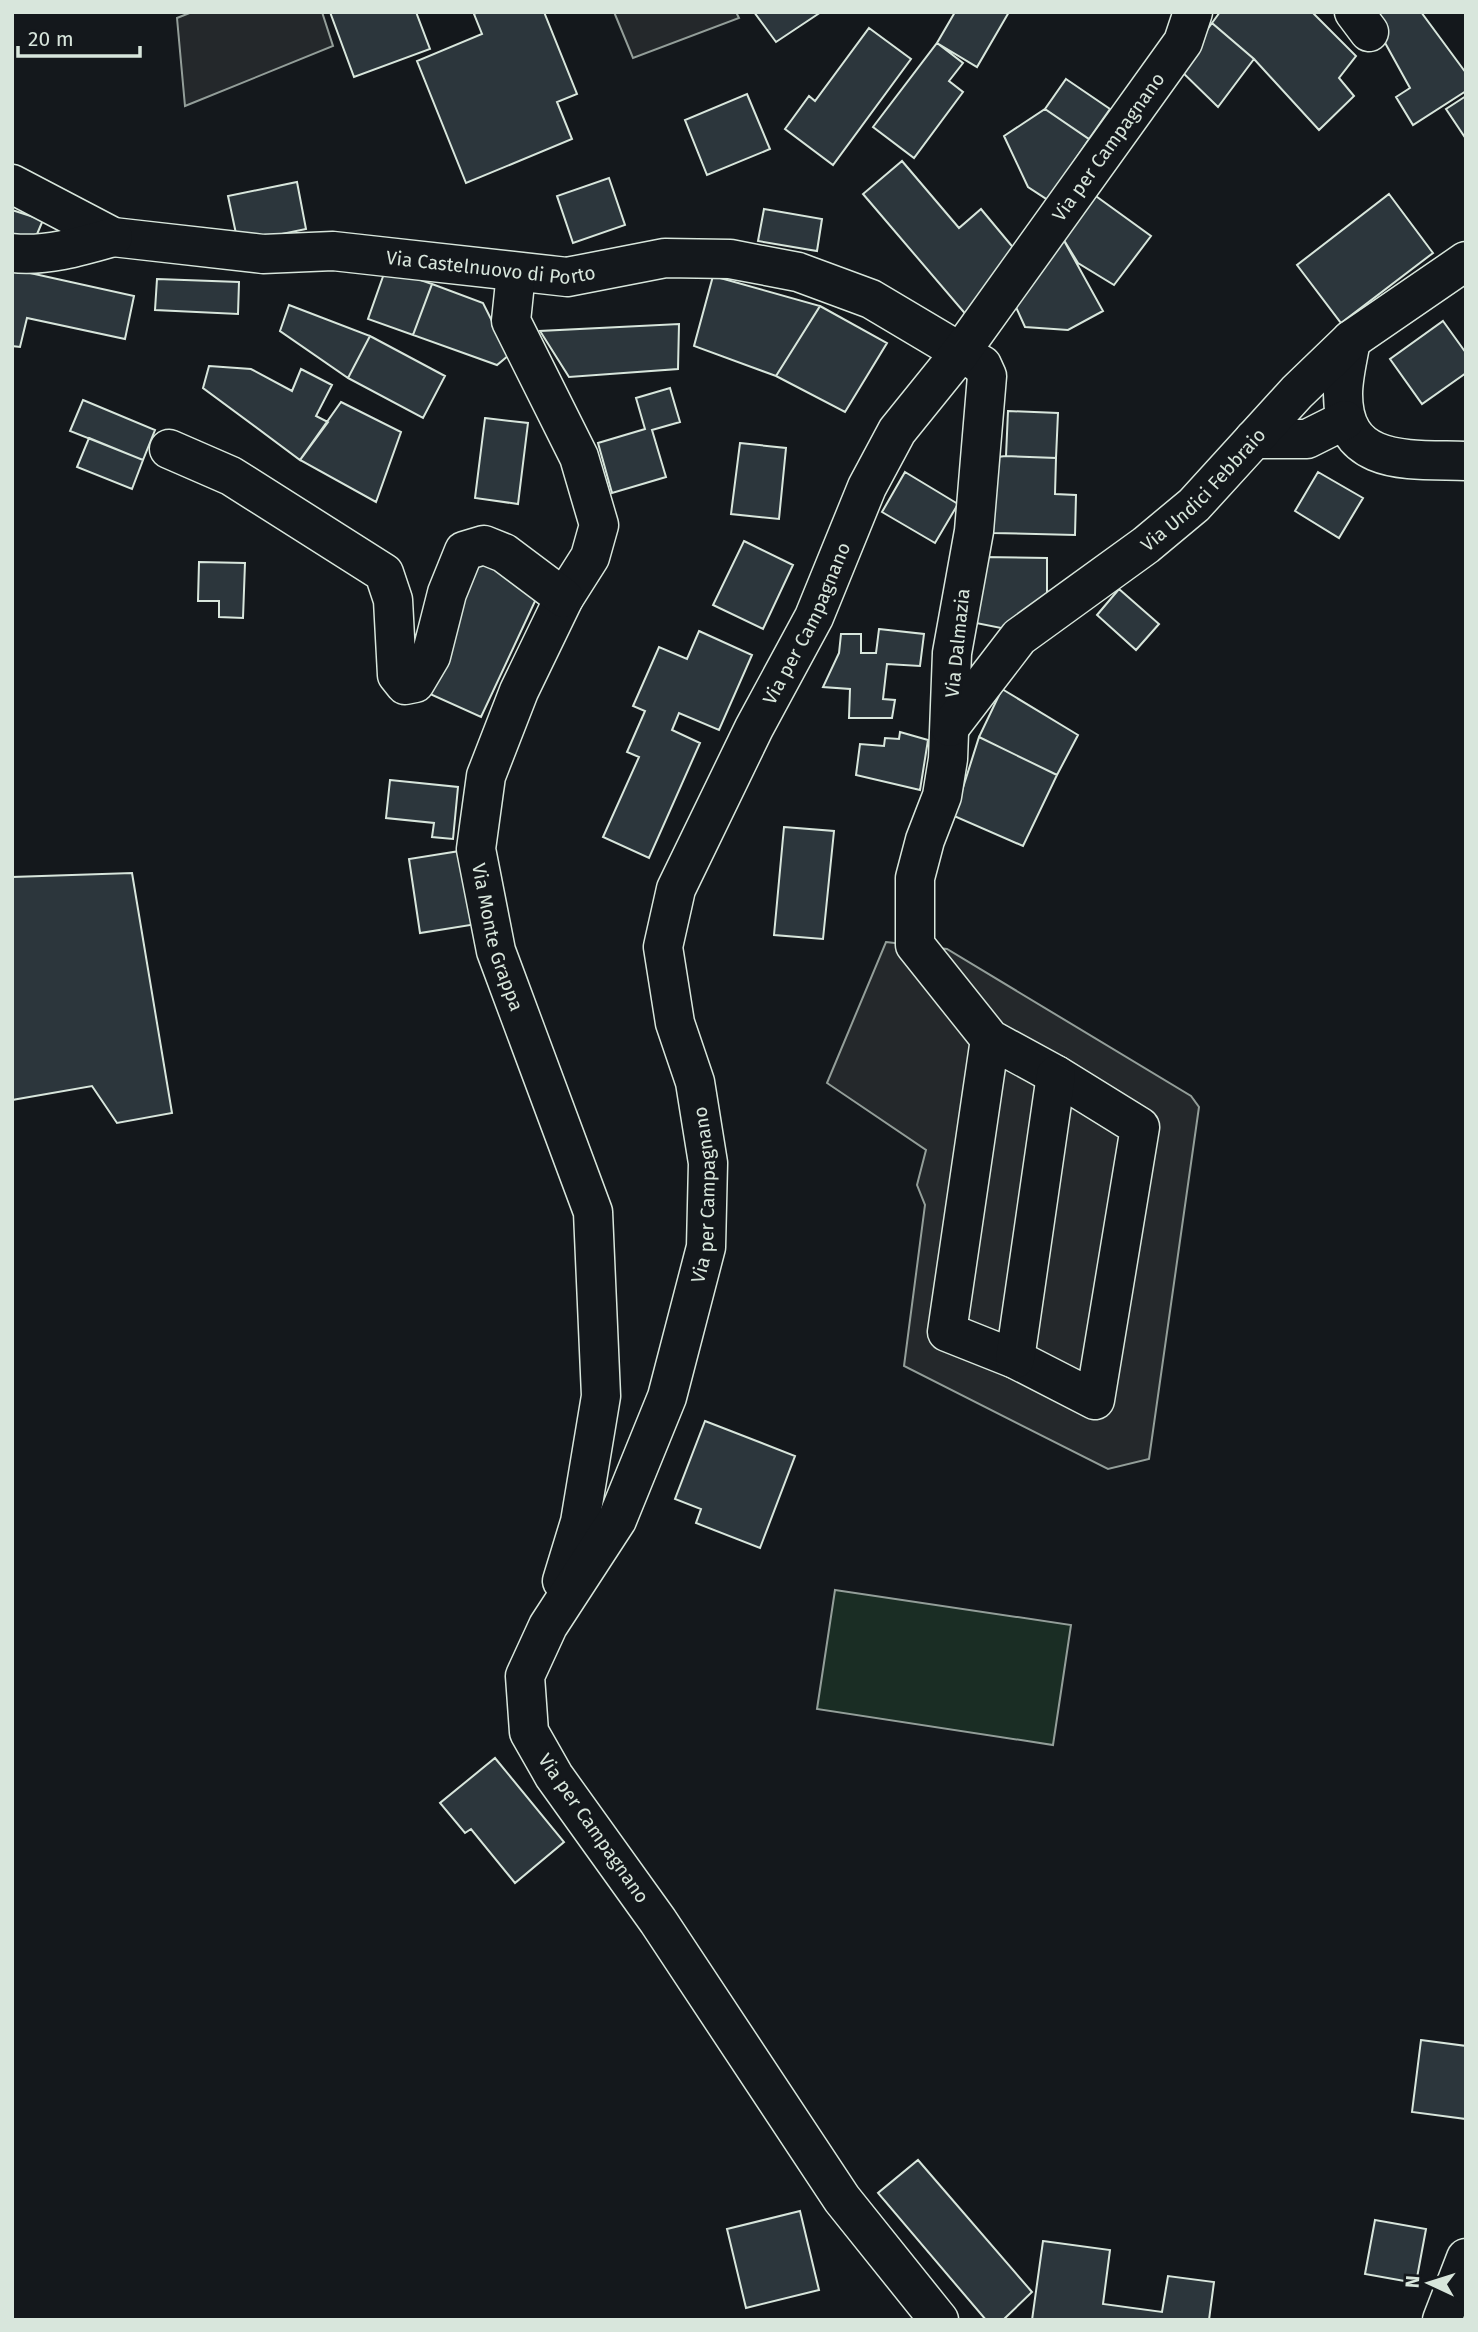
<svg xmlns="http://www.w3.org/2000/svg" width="1478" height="2332" font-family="'Fira Sans',sans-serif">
	<rect width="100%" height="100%" fill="#14181c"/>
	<path fill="#1a2d24" stroke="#939e99" stroke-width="2" d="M835 1590 1071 1625 1053 1745 817 1709Z"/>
	<path fill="#24282b" stroke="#939e99" stroke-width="2" d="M192 12H322L333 46 185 106 177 18Z
		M614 12H736L739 18 633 58Z
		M886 942 947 949 1191 1096 1199 1107 1149 1459 1108 1469 904 1366 925 1205 917 1185 926 1150 827 1083Z"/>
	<path fill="#2c363c" stroke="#d8e6dc" stroke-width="2" d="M330 12H416L430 49 354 77Z
		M478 12H544L577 94 557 102 572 139 466 183 417 61 482 34 474 14Z
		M754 12H821L776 42Z
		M955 12H1009L977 67 937 43Z
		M1220 12H1312L1356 56 1339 78 1354 96 1319 130 1254 59 1212 23Z
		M1368 12H1421L1466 73V91L1413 125 1396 97 1410 88Z
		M1212 23 1254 59 1218 107 1179 69Z
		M869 28 911 59 833 165 785 129 809 96 815 101Z
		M937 43 963 63 949 81 963 92 914 158 873 127Z
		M1066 79 1110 109 1089 139 1045 109Z
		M747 94 770 149 707 175 685 120Z
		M1466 96V139L1446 109Z
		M1045 109 1089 139 1048 200 1028 187 1004 136Z
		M902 161 959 228 981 209 1021 257 968 317 863 194Z
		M609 178 625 225 573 243 557 196Z
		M297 182 306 229 238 243 228 196Z
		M1093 194 1151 236 1114 285 1078 263 1062 237Z
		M1389 194 1433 253 1341 323 1297 265Z
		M764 209 822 219 817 251 758 241Z
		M12 210 43 220 32 246 12 242Z
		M1062 237 1103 311 1068 330 1025 327 1015 305Z
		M386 268 432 284 413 335 368 319Z
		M12 269 134 296 125 339 27 318 20 347 12 346Z
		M713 276 820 306 776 376 694 346Z
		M157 279 239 282 238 314 155 310Z
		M432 284 483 303 509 355 497 365 413 335Z
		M289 305 370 336 348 378 280 331Z
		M820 306 887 343 845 412 776 376Z
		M1443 321 1466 353V373L1422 404 1390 359Z
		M679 324 678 369 569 377 540 331Z
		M370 336 445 376 423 418 348 378Z
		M209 366 251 369 292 391 301 369 332 385 316 416 328 422 300 460 203 388Z
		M670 388 680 422 652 430 666 477 612 493 598 443 645 429 636 398Z
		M83 400 155 430 143 460 70 431Z
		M341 402 401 432 376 502 300 460Z
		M1008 411 1058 413 1056 458 1006 456Z
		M485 418 528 423 518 504 475 498Z
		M89 438 143 460 132 489 77 467Z
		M740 443 786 448 779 519 731 514Z
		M1006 456 1056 458 1055 494 1076 495 1075 535 993 533 997 457Z
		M905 472 958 504 935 543 882 512Z
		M1318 472 1363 498 1339 538 1295 511Z
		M744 541 793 565 763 629 713 605Z
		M475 553 543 584 481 717 430 694Z
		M982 557 1047 558V596L1006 629 976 623Z
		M199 562 245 563 243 618 219 617V601H198Z
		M1119 589 1159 624 1136 650 1097 615Z
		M879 629 924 634 920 666 887 664 883 699 895 700 892 718H849L850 689 823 687 839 653 841 634H861V653H876Z
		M699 631 752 655 719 730 679 713 672 730 700 743 649 858 603 837 639 757 627 752 645 711 633 706 659 647 687 659Z
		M1002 689 1078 735 1057 775 979 737Z
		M900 732 928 740 920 790 856 775 860 744 884 746 885 738 899 739Z
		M979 737 1057 775 1023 846 954 816Z
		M390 780 458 787 453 839 432 837 434 823 386 818Z
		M784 827 834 831 823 939 774 935Z
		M466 850 477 924 420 933 409 859Z
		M132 873 172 1113 117 1123 92 1086 12 1100V877Z
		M705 1421 795 1456 760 1548 696 1523 701 1509 675 1499Z
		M495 1758 564 1842 515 1883 471 1829 465 1833 440 1803Z
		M1421 2040 1466 2046V2119L1412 2112Z
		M918 2160 1032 2292 1003 2320H986L878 2193Z
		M800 2211 819 2290 746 2308 727 2229Z
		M1375 2220 1426 2229 1416 2283 1365 2274Z
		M1043 2241 1110 2250 1103 2304 1162 2312 1168 2276 1214 2282 1209 2320H1032Z"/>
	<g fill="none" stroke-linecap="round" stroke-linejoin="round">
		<defs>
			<g id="minor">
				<path d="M1354 12 1369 32"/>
				<path id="s1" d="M12 184 113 237 263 254 333 251 567 277 665 258 730 259 798 272 871 299 982 365 987 376 974 531 952 653 948 759 942 796 925 840 915 878V945L990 1039 1056 1075 1140 1127 1095 1400 1015 1359 947 1332 990 1039"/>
				<path d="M12 253C45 257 82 246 113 237"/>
				<path id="s2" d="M516 273 511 321 579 457 599 525 590 557 564 598 519 691 486 776 476 849 496 951 593 1212 601 1396 580 1522 562 1581"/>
				<path d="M1351 340C1348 358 1343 377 1343 394 1343 468 1411 459 1466 461"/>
				<path d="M1254 439H1307L1345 420"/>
				<path d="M169 449 231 476 384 573 393 600 397 675 405 685 415 683 431 656 447 593 464 551 484 545 504 553 564 598"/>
				<path id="s3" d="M950 727 1019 637 1146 545 1194 505 1297 392 1351 340 1466 261"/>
				<path d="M1015 1359 1056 1075"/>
				<path id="s4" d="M939 2320 842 2199 658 1921 554 1776 529 1732 525 1676 548 1626 617 1520 667 1397 706 1247 708 1163 695 1082 675 1023 663 947 676 889 754 728 814 617 867 487 897 431 960 353 1183 42 1193 12"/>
				<path d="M1442 2320 1466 2258"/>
			</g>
		</defs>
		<use href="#minor" stroke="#d8e6dc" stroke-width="41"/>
		<use href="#minor" stroke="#14181c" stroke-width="38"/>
	</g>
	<g text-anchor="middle" stroke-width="5" stroke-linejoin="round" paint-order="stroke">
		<g font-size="19" fill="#d8e6dc" stroke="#14181c">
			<text dy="7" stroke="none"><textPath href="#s4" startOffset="2471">Via per Campagnano</textPath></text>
			<text dy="7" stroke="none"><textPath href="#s1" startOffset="494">Via Castelnuovo di Porto</textPath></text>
			<text dy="7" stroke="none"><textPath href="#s3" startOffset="350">Via Undici Febbraio</textPath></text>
			<text dy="7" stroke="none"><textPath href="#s4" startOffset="1904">Via per Campagnano</textPath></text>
			<text transform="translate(957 643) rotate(-84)" y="7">Via Dalmazia</text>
			<text dy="7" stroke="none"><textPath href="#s2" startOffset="712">Via Monte Grappa</textPath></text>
			<text dy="7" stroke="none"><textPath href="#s4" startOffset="1295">Via per Campagnano</textPath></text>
			<text transform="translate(594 1828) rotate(55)" y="7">Via per Campagnano</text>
		</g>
	</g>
	<rect width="1478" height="2332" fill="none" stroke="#d8e6dc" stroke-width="28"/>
	<g transform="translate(1429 2283) rotate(274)" stroke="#14181c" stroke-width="5" paint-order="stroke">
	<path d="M0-5L12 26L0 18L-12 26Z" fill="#d8e6dc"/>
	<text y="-10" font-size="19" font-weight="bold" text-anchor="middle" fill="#d8e6dc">N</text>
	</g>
	<path d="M18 46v10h122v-10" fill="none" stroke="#d8e6dc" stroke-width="3.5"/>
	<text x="28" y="46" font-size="21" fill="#d8e6dc" stroke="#14181c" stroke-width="5" paint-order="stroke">20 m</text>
</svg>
